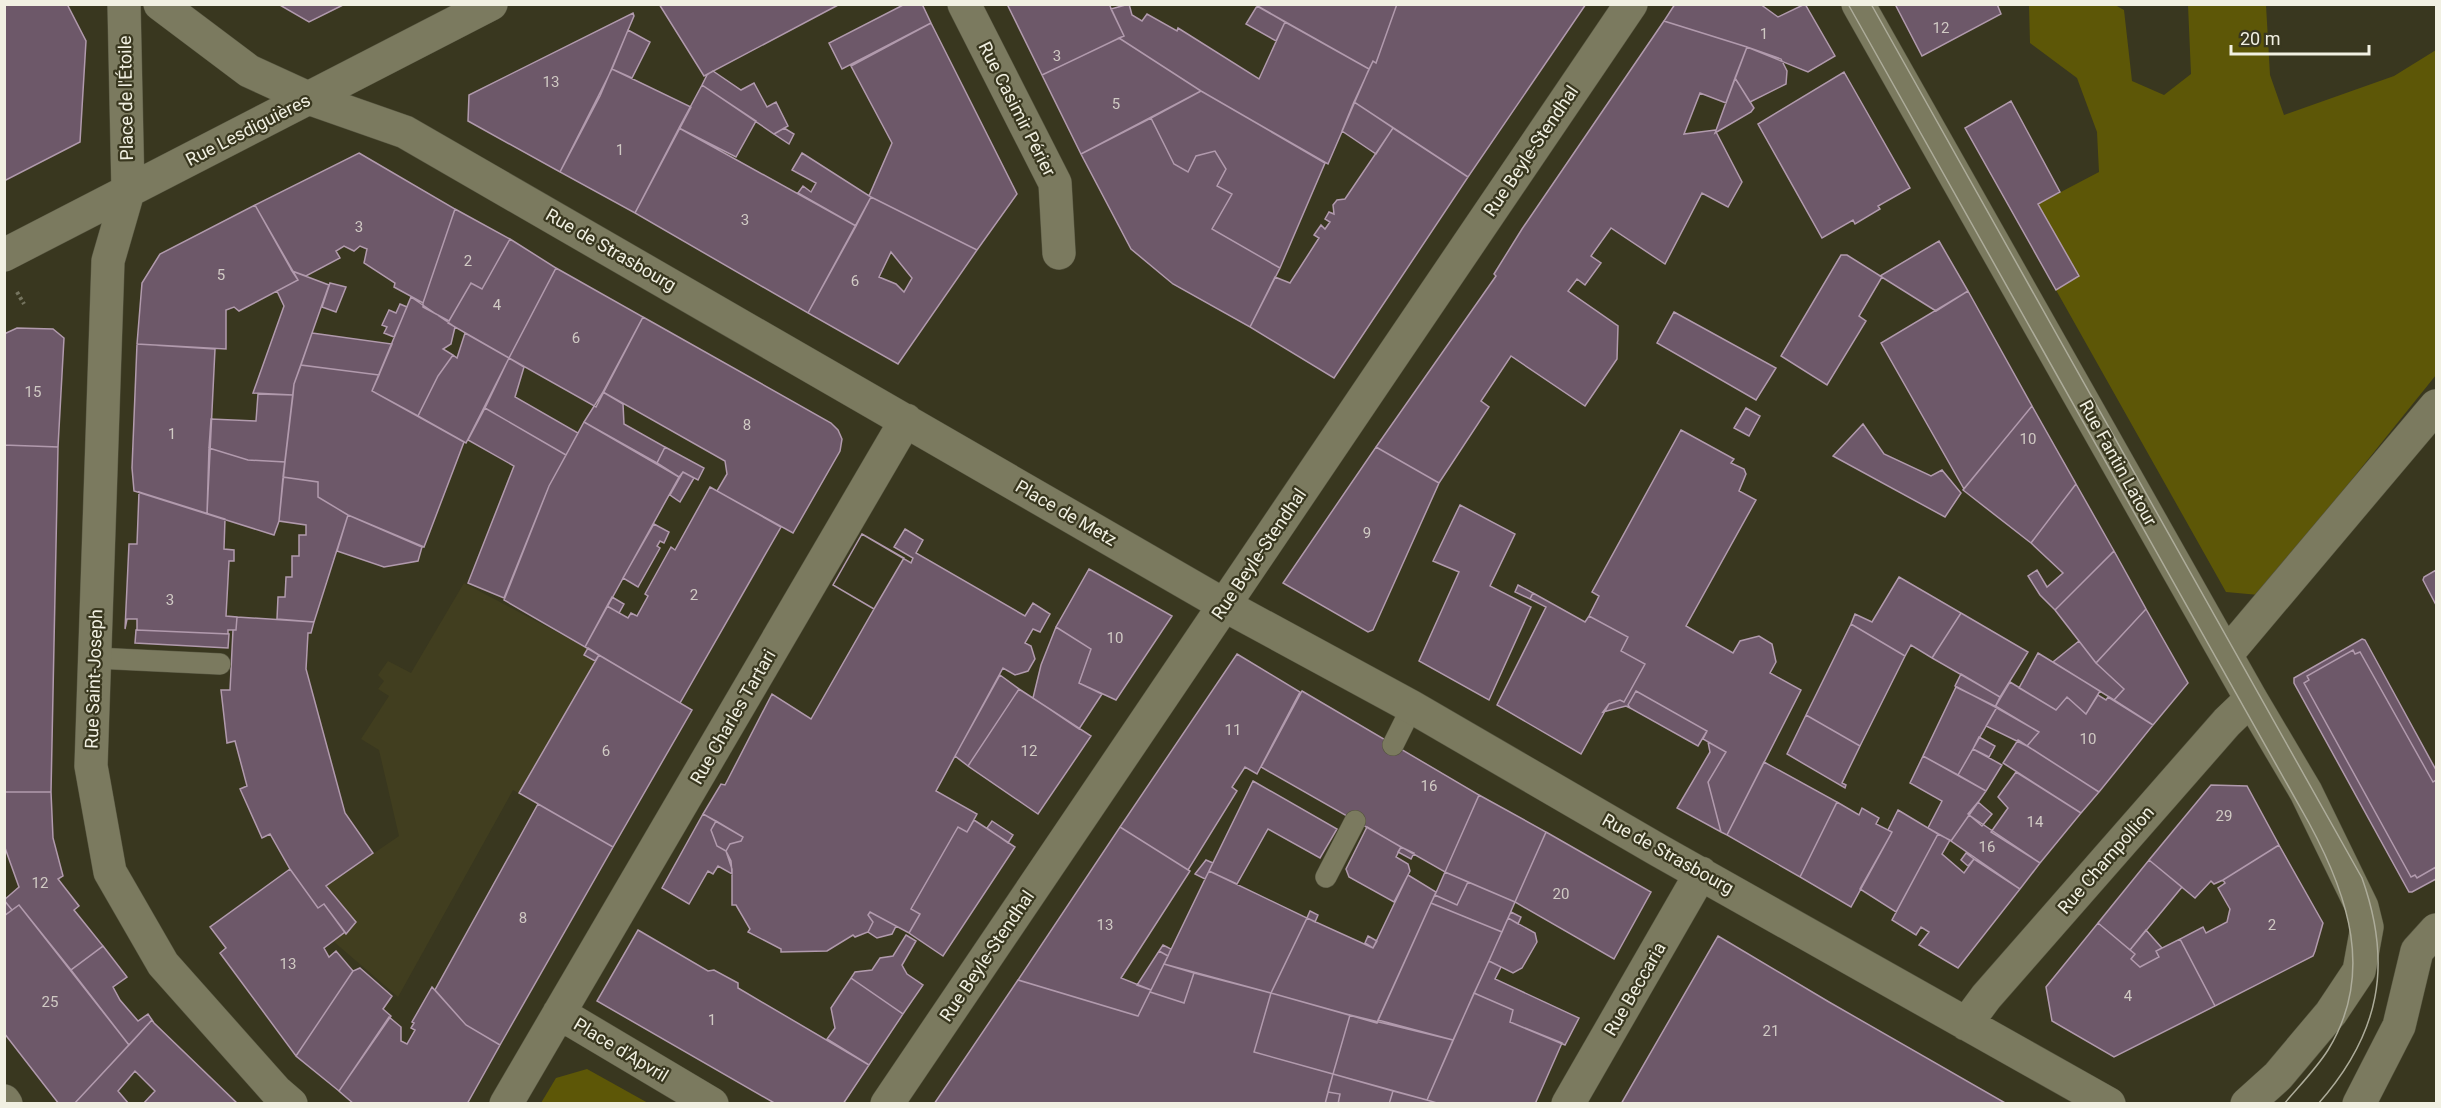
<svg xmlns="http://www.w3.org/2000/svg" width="2441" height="1108" font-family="Roboto,sans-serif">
	<rect width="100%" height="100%" fill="#39371f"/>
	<path fill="#413e1f" d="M464 583 585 647 692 710 613 847 513 790 398 997 333 941 356 921 326 886 399 836 379 750 361 739 389 696 378 689 384 681 378 675 388 661 411 673Z"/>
	<path fill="#5d5707" d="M2029 5H2115L2124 10 2132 81 2164 95 2191 74 2188 5H2266L2270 75 2284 115 2394 76 2436 50V375L2259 595 2226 592 2056 290 2079 276 2038 204 2099 172 2097 132 2077 78 2030 43Z
		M587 1069 648 1103H541L556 1078Z"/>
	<path fill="#6d5869" stroke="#b19aad" stroke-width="1.5" fill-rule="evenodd" d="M4 4H67L86 41 80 142 4 181Z
		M278 4H345L309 22Z
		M659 4H840L704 76Z
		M905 4H922L931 23 842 69 829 43Z
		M1007 4H1109L1124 36 1042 75Z
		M1129 4 1132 15 1142 21 1147 14 1177 31 1178 28 1259 79 1285 22 1369 69 1328 164 1201 91 1119 38 1124 36 1111 9Z
		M1254 4H1397L1376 63 1373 61 1369 69Z
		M1397 4H1586L1468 177 1354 102 1373 61 1376 63Z
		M1675 4H1760L1778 17 1805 4 1835 56 1808 72 1747 47 1664 21Z
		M1895 4H1997L2001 14 1922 56Z
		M1257 6 1285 22 1276 41 1246 24Z
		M633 13 634 16 600 96 560 172 468 121 469 95Z
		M1664 21 1747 47 1726 103 1700 93 1684 134 1715 130 1742 182 1728 207 1702 193 1665 264 1611 228 1591 256 1601 263 1585 285 1577 279 1568 291 1618 326 1617 359 1585 406 1511 356 1481 401 1489 407 1439 483 1376 447 1496 276 1494 274 1522 229Z
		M931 23 1017 194 977 250 869 196 892 143 851 66Z
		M628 30 650 42 632 78 612 69Z
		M1119 38 1201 91 1081 154 1042 75Z
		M1747 47 1781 59 1787 71 1786 84 1750 102 1735 78Z
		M612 69 691 107 635 213 560 172Z
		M713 71 741 90 754 83 767 107 776 102 788 126 774 134 702 85 707 75Z
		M1844 72 1910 188 1878 206 1880 209 1855 224 1853 220 1822 238 1758 124Z
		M1735 78 1754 108 1751 112 1715 133Z
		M702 85 756 121 736 157 679 128Z
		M1201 91 1325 163 1280 268 1212 229 1232 194 1217 186 1226 169 1215 151 1196 156 1188 172 1174 164 1151 118Z
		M2011 101 2060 192 2038 204 2079 276 2056 290 1965 128Z
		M1354 102 1393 128 1376 154 1342 131Z
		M1151 118 1174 164 1188 172 1196 156 1215 151 1226 169 1217 186 1232 194 1212 229 1280 268 1250 327 1173 284 1131 249 1081 154Z
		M679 128 856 226 808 313 635 213Z
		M784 128 794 134 789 144 774 134Z
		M1393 128 1468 177 1334 378 1250 327 1275 277 1290 283 1319 238 1314 235 1321 225 1325 229 1330 222 1325 219 1329 212 1334 214 1333 205 1337 200 1345 199Z
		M359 153 455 209 423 303 394 287 395 283 364 263 367 249 360 246 354 251 344 246 336 251 340 258 306 276 292 271 255 205Z
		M802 153 871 197 856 226 798 193 803 186 811 192 816 183 792 170Z
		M871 197 977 250 898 364 808 313ZM891 252 912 278 904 292 896 284 879 277Z
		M255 205 298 280 239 311 234 307 226 310V349L137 344 142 283 160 254Z
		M455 209 510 239 482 289 471 283 449 321 423 307V303Z
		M510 239 556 268 509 358 448 323 471 283 482 289Z
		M1939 241 1968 291 1936 311 1880 276Z
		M1841 255H1847L1882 277 1859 316 1866 321 1827 385 1781 356Z
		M556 268 643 317 596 407 509 358Z
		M292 271 329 285 294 384 293 395 253 393 284 306 277 291 298 280Z
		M330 283 346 287 336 312 322 307Z
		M1968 291 2032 406 1964 489 1881 343Z
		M411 297 455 327 451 344 443 349 453 355 438 376 418 416 372 391Z
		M400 304 407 307 394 337 384 333 387 327 382 325 389 310 396 313Z
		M1674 312 1776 368 1756 400 1657 343Z
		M643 317 831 423 838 430 842 439 840 451 793 533 717 491 727 474 725 461 603 392Z
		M17 328 53 329 64 338 58 447 4 445V334Z
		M312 333 392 344 379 375 301 365Z
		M465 333 509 358 466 443 418 416 438 376 453 355 457 358Z
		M137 344 215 349 207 514 134 491 132 468Z
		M509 358 524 367 515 397 578 433 566 455 485 408Z
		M301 365 379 375 372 391 464 442 424 547 348 515 318 497V482L283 477 294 384Z
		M603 392 623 404 624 424 665 447 657 463 584 422Z
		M258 394 293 395 285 462 248 460 209 448 211 419 256 421Z
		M2032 406 2076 484 2031 543 1963 490Z
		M485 408 566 455 549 486 504 598 468 583 514 466 468 440Z
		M1746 408 1760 416 1749 436 1734 428Z
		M584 422 679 477 585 647 504 600 549 486Z
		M1863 424 1884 454 1931 476 1942 470 1961 493 1945 517 1833 456Z
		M1681 430 1734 459 1731 463 1744 469 1746 474 1739 491 1756 500 1686 626 1733 653 1740 641 1759 636 1772 644 1776 662 1770 673 1801 690 1727 835 1721 832 1708 782 1726 752 1703 739 1707 731 1636 691 1628 705 1630 708 1626 706 1603 712 1609 704 1620 700 1624 702 1645 664 1621 651 1628 637 1589 616 1599 596 1592 592Z
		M4 445 58 447 51 792H4Z
		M665 447 704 468 698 480 683 472 679 477 657 463Z
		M1376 447 1439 483 1373 630 1368 632 1283 583Z
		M209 448 248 460 285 462 279 521 274 535 207 514Z
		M683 472 694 478 680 502 670 495Z
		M283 477 318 482V497L348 515 314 622 277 619 278 597H285L286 577H292V556H299V535H306V525L279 521Z
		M2076 484 2114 551 2055 610 2040 595 2028 576 2037 570 2047 587 2063 573 2031 543Z
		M710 487 781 527 680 703 585 647 607 606 628 618 631 613 637 616 648 596 645 594 671 547 675 550Z
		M139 492 225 519 224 549 234 550V561H229L226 616 237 617 236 630H228V634L137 630V619H127L125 629 129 544H137Z
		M1460 505 1515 534 1490 586 1531 607 1489 700 1419 661 1459 572 1433 561Z
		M348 515 422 547 418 561 384 567 337 551Z
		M654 524 669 532 664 543 660 541 657 546 660 548 638 587 623 578Z
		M905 529 923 540 916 553 1025 616 1033 603 1050 614 1040 632 1033 629 1025 643 1031 646 1035 659 1028 671 1015 675 1003 668 936 791 977 814 967 832 958 827 911 909 920 914 909 933 870 912 868 915 873 922 868 932 855 937 853 935 827 951 781 952V949L748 932 750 929 736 905H732V869L726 851 730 844 741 841 743 837 703 814 721 784 725 785 772 694 811 719 874 609 833 585 862 534 911 563 913 558 894 547Z
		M862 534 904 558 874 609 833 585Z
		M2114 551 2146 609 2096 663 2055 610Z
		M1089 569 1172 616 1116 700 1079 683 1091 649 1056 627Z
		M2436 570V605L2423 580 2424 577Z
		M1899 577 1961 613 1932 658 1911 645 1905 656 1851 624 1855 614 1872 622Z
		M1518 585 1533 593 1530 599 1515 592Z
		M1533 593 1585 622 1589 616 1628 637 1621 651 1645 664 1624 702 1620 700 1609 704 1581 754 1497 705 1546 607 1530 599Z
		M612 597 624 604 619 613 607 606Z
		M2146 609 2188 683 2153 725 2114 700 2124 689 2096 663Z
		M1961 613 2028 652 2000 697 1932 658Z
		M237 617 314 622 311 633H308L306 669 345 813 373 853 326 886 356 922 346 934 324 904 318 908 290 869 270 834 262 838 240 789 247 786 235 741 227 743 221 690H230L233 630H236Z
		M1851 624 1905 656 1860 746 1806 715Z
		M1056 627 1091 649 1079 683 1102 694 1079 729 1033 698 1041 665Z
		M136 630 229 634 228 648 135 643Z
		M2362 639 2365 640 2436 770V780L2433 782 2360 652 2355 654 2353 650 2307 676 2309 680 2304 683 2411 877 2415 875 2417 878 2436 867V879L2412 892H2409L2294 683V678Z
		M2079 641 2096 663 2124 689 2114 700 2053 662Z
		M588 648 599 655 595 661 584 655Z
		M2353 650 2355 654 2360 652 2433 782 2436 780V867L2417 878 2415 875 2411 877 2304 683 2309 680 2307 676Z
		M2038 653 2100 691 2086 714 2067 697 2056 710 2019 688Z
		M1237 654 1300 692 1257 774 1245 767 1232 787 1237 791 1188 870 1120 827Z
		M599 655 692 710 613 847 519 793Z
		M1961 674 2000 697 1995 707 1955 686Z
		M1000 675 1019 689 968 766 955 756Z
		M2010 682 2056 710 2067 697 2086 714 2098 695 2106 700 2108 697 2153 725 2099 792 2027 746 2039 732 1995 707Z
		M1956 687 1997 707 1958 775 1923 756Z
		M1019 689 1091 736 1038 814 968 766Z
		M1302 691 1479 795 1445 872 1261 767Z
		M1636 691 1707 731 1698 746 1630 708 1628 705Z
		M1997 707 2039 732 2027 746 1986 726Z
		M1806 715 1860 746 1842 783 1846 785 1845 788 1787 754Z
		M1979 737 1995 746 1989 757 1973 749Z
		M2018 740 2099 792 2081 813 2003 763Z
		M1708 742 1726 752 1708 782 1721 832 1677 808 1710 752Z
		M1973 749 2002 765 1986 791 1958 775Z
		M1923 756 1986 791 1951 841 1928 828 1942 801 1910 783Z
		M1764 762 1837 802 1800 877 1727 835Z
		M2016 772 2081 813 2040 863 1991 832 2008 808 1998 797Z
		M1253 781 1337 829 1320 858 1268 829 1237 884 1209 871Z
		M2211 785 2247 786 2279 845 2223 880 2214 884 2211 881 2195 898 2149 860Z
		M4 792H51L53 838 63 876 58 879 79 906 74 910 103 946 71 970 19 905 12 910 4 900 19 887 4 845Z
		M1479 795 1546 832 1515 902 1445 872Z
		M1837 802 1859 815 1862 808 1879 818 1876 824 1892 832 1851 907 1800 877Z
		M1978 802 1992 814 1982 826 1968 814Z
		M538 804 613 847 500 1045 466 1025 435 990Z
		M1898 810 1938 834 1896 912 1860 889 1892 832 1888 830Z
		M703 814 716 821 711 830 717 846 726 851 731 861 732 874 718 866 713 874 708 871 689 904 662 888Z
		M1969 815 2040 863 2020 889 1951 841Z
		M974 820 1015 847 943 956 909 933 920 914 911 909 958 827 967 832Z
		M716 821 743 837 741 841 730 844 726 851 717 846 711 830Z
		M992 821 1013 835 1008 843 987 828Z
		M1120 827 1190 871 1121 978 1151 990 1138 1016 1018 980Z
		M1367 827 1401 847 1396 857 1408 864 1410 871 1394 902 1349 877 1346 869Z
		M1546 832 1651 892 1614 959 1515 902Z
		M1938 834 1950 840 1942 854 1964 873 1974 859 2020 889 1958 968 1919 945 1929 932 1921 927 1916 935 1892 920Z
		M2279 845 2323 923 2315 951 2313 956 2215 1006 2180 939 2203 927 2206 933 2227 922 2230 909 2218 888 2225 883 2223 880Z
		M1401 847 1414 853 1411 859 1398 852Z
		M1966 853 1974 859 1968 866 1961 860Z
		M1206 860 1213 863 1205 879 1195 874Z
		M2149 860 2182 887 2130 950 2098 923Z
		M290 869 318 908 324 904 345 932 324 948 329 957 336 951 353 971 296 1056 220 953 226 948 210 927Z
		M1209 871 1307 918 1271 993 1164 964Z
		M1445 872 1468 882 1457 905 1435 895Z
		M1408 875 1436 892 1377 1023 1271 993 1307 918 1373 948Z
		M1468 882 1515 902 1502 932 1431 903 1435 895 1457 905Z
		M4 900 12 910 4 916Z
		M1431 903 1502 932 1453 1040 1378 1020Z
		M19 905 129 1045 74 1104H59L4 1033V916Z
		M1310 911 1318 915 1315 922 1307 918Z
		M870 912 896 926 892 934 877 938 868 932 873 922 868 915Z
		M1511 912 1521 917 1518 924 1508 918Z
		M1508 918 1535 933 1537 942 1522 968 1513 973 1489 961Z
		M2098 923 2135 954 2131 959 2140 967 2159 957 2156 951 2180 939 2215 1006 2114 1057 2052 1021 2046 987Z
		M638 930 708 971 714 970 738 983V988L869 1065 843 1104H776L597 1001Z
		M2146 930 2162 948 2156 951 2159 957 2140 967 2131 959 2135 954 2130 950Z
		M906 935 916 941 902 965 907 974 923 985 903 1014 851 978 855 972 872 970 880 958 893 956Z
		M1368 936 1377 941 1373 948 1365 943Z
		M1718 936 1829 1002 2007 1104H1621Z
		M1163 945 1171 949 1168 956 1159 951Z
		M103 946 127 977 113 987 120 1000 138 1021 148 1014 152 1020 129 1045 71 970Z
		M1159 951 1168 956 1151 990 1137 985Z
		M1489 961 1501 967 1495 979 1579 1018 1565 1045 1510 1022 1513 1010 1474 993Z
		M1164 964 1194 973 1184 1003 1150 992Z
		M360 968 392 996 383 1009 391 1016 339 1091 296 1056 353 971Z
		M1194 973 1271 993 1254 1052 1333 1074 1325 1104H934L1018 980 1138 1016 1150 992 1184 1003Z
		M851 978 903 1014 869 1065 827 1039 835 1028 831 1008Z
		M432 987 466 1025 500 1045 467 1104H354L339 1091 389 1017 401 1027V1041L407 1044 415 1030 411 1028 414 1023 412 1022Z
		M1271 993 1350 1015 1333 1074 1254 1052Z
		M1474 993 1513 1010 1510 1022 1562 1043 1535 1104H1440L1427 1100Z
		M1350 1015 1453 1040 1427 1100 1333 1074Z
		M152 1020 154 1023 238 1104H143L155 1091 135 1071 118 1091 129 1104H74Z
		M1333 1074 1393 1091 1389 1104H1338L1340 1094 1328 1092Z
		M1393 1091 1427 1100 1440 1104H1389Z
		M1328 1092 1340 1094 1338 1104H1325Z"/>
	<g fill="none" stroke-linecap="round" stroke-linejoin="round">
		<defs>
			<path id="lane" d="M95 658 220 664
				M1393 745 1412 707
				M1326 877 1355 821"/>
			<path id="street" d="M124 4 128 192 108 261 91 766 110 872 163 964 276 1091 291 1104
				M160 4 249 71 308 98 405 132 1226 606 1412 707 1658 850 2109 1104
				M964 4 1055 183 1059 253
				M1858 4 2251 699 2306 792 2362 907 2367 927 2359 971 2331 1013 2278 1076 2247 1104
				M4 255 491 4
				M2226 655 2436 406
				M559 1013 712 1104
				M1966 1024 1986 997 2227 722 2251 699
				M4 1101 6 1104
				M506 1104 906 420
				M887 1104C1136 737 1382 370 1631 4
				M1568 1104 1701 873
				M2359 1104 2399 1026 2417 951 2436 930"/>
		</defs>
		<use href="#lane" stroke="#565540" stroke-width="22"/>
		<use href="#street" stroke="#565540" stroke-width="34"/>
		<path stroke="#75745f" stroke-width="4" stroke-dasharray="3 3" stroke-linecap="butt" d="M17 292 24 304"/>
		<use href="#lane" stroke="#7b7a5f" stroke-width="21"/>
		<use href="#street" stroke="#7b7a5f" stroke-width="33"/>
		<path stroke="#adac9a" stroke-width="1.5" d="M1848 4 2309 823C2348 895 2375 974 2328 1050 2316 1069 2299 1086 2284 1104
			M1871 4 2362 878C2393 965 2380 1034 2318 1104"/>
	</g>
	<g text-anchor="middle" stroke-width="4.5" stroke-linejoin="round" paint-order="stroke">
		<g font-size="15" fill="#d0cac4">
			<text x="1941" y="33">12</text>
			<text x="1764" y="39">1</text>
			<text x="1057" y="61">3</text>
			<text x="551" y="87">13</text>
			<text x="1116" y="109">5</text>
			<text x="620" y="155">1</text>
			<text x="745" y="225">3</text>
			<text x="359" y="232">3</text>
			<text x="468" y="266">2</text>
			<text x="221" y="280">5</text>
			<text x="855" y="286">6</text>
			<text x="497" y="310">4</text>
			<text x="576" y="343">6</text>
			<text x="33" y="397">15</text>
			<text x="747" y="430">8</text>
			<text x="172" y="439">1</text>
			<text x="2028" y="444">10</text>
			<text x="1367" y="538">9</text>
			<text x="694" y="600">2</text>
			<text x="170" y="605">3</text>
			<text x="1115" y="643">10</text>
			<text x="1233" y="735">11</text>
			<text x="2088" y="744">10</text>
			<text x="606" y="756">6</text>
			<text x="1029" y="756">12</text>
			<text x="1429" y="791">16</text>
			<text x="2224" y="821">29</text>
			<text x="2035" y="827">14</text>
			<text x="1987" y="852">16</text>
			<text x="40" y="888">12</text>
			<text x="1561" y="899">20</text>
			<text x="523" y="923">8</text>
			<text x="1105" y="930">13</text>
			<text x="2272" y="930">2</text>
			<text x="288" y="969">13</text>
			<text x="2128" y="1001">4</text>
			<text x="50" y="1007">25</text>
			<text x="712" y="1025">1</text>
			<text x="1771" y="1036">21</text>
		</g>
		<g font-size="18" fill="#f1f0e2" stroke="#39371f">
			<text transform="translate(126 98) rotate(-91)" y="6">Place de l'Étoile</text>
			<text transform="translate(1017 109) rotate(63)" y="6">Rue Casimir Périer</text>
			<text transform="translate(248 130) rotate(-27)" y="6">Rue Lesdiguières</text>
			<text transform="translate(1531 151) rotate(-56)" y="6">Rue Beyle-Stendhal</text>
			<text transform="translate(611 250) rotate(30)" y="6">Rue de Strasbourg</text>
			<text transform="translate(2118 463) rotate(61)" y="6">Rue Fantin Latour</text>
			<text transform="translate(1066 513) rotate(30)" y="6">Place de Metz</text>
			<text transform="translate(1259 554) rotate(-56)" y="6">Rue Beyle-Stendhal</text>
			<text transform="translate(94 679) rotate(-88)" y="6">Rue Saint-Joseph</text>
			<text transform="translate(733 717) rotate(-60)" y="6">Rue Charles Tartari</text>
			<text transform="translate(1668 854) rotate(29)" y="6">Rue de Strasbourg</text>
			<text transform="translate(2106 860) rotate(-49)" y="6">Rue Champollion</text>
			<text transform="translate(987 956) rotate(-56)" y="6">Rue Beyle-Stendhal</text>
			<text transform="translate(1635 989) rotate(-60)" y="6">Rue Beccaria</text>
			<text transform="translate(621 1050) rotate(31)" y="6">Place d'Apvril</text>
		</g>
	</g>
	<rect width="2441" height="1108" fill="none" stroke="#f1f0e2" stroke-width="12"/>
	<path d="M2231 45v9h138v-9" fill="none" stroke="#f1f0e2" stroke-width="3"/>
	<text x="2240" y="45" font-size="18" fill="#f1f0e2" stroke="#39371f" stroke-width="4.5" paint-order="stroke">20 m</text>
</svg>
